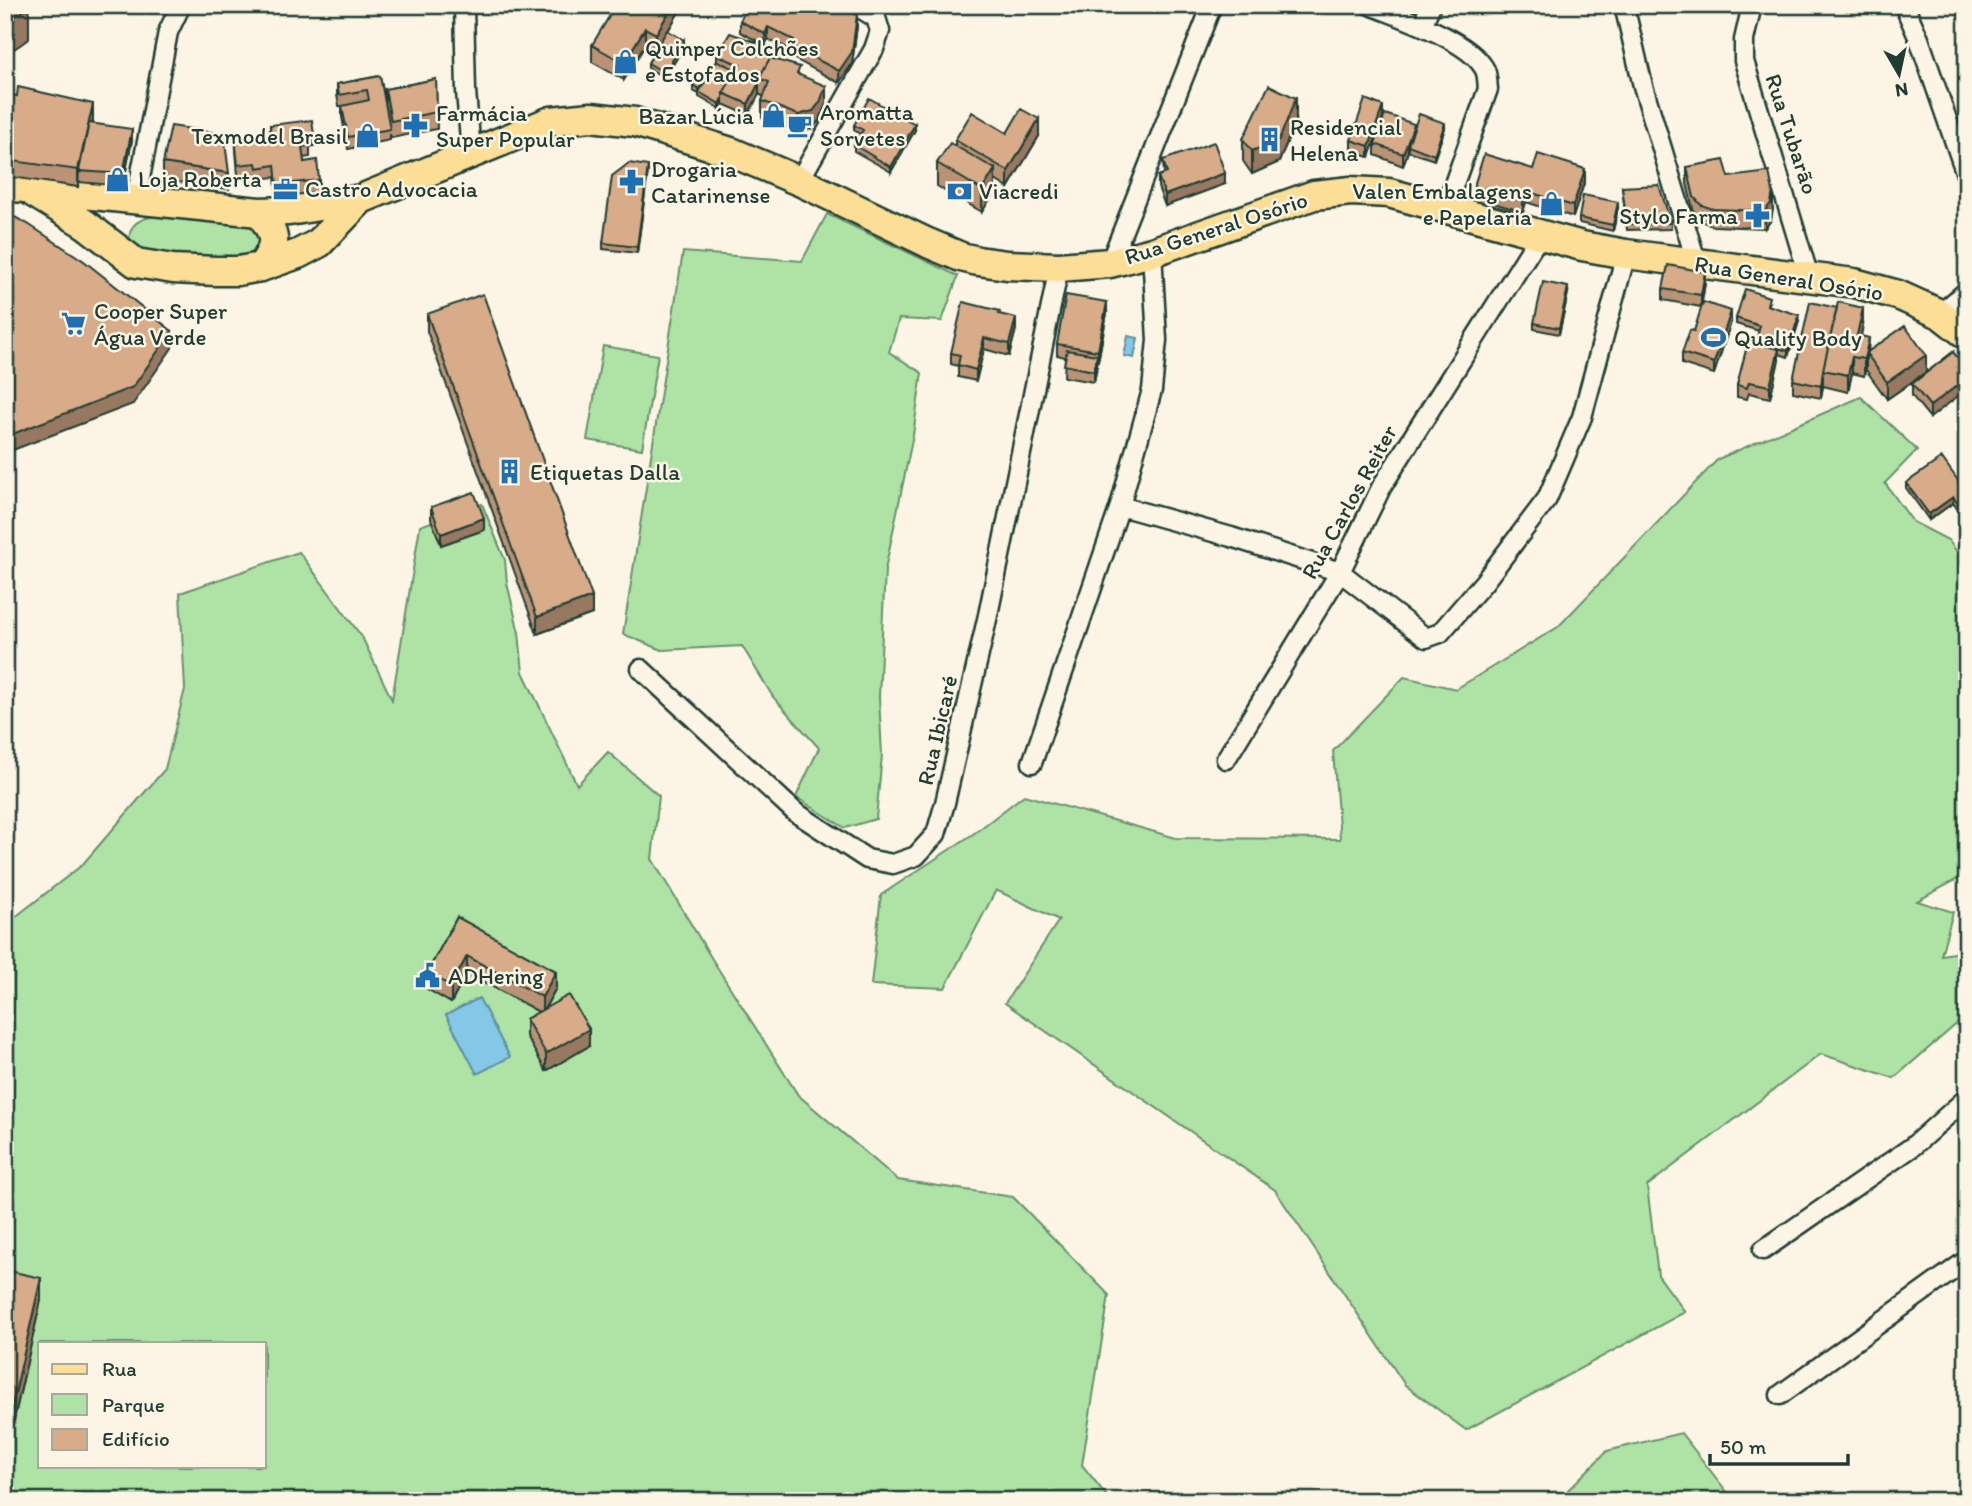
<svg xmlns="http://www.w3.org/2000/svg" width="1972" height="1506" font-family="Itim,sans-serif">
	<rect width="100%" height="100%" fill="#fcf5e5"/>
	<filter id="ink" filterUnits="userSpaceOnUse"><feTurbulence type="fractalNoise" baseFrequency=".0143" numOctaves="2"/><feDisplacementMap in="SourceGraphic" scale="14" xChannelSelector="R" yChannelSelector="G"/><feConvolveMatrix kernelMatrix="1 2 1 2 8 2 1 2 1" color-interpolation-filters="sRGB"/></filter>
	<g filter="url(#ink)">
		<path fill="#afe3a5" stroke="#67906c" stroke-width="2" fill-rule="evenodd" d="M827 214 958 276 942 321 899 319 889 352 922 373 913 435 885 570 879 697 882 755 876 819 845 828 796 797 819 748 773 697 742 646 662 650 623 634 683 252 802 261Z
			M154 216 249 226 257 231 261 249 250 261 151 256 130 246C127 227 135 220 154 216Z
			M603 346 658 355 642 449 587 440Z
			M1861 397 1917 450 1885 483 1913 522 1948 540 1967 565V874L1917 901 1953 912 1941 955 1967 951V1015L1894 1078 1821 1054 1647 1186 1658 1275 1685 1312 1466 1430 1405 1385 1275 1190 1005 1003 1059 920 996 890 945 988 871 985 881 895 976 832 1024 795 1176 838 1340 839 1333 751 1404 677 1456 689 1558 627 1718 459Z
			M482 504 505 560 507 583 519 633 523 672 577 785 608 752 659 796 652 859 712 959 798 1095 898 1180 1013 1197 1109 1295 1082 1465 1111 1501H5V925L82 865 165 769 185 689 180 593 299 552 362 637 392 700 420 526ZM40 1343H264V1466H40Z
			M1681 1433 1734 1501H1557L1607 1451Z"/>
		<path fill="#85c7e6" stroke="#5c909f" stroke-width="2" d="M1128 336 1138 338 1134 358 1124 356Z
			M479 998 510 1057 477 1074 446 1015Z"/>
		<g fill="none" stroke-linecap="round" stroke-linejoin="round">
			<defs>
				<path id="minor" d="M464 5 466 91 471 153
					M1370 5C1401 17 1468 40 1484 68 1488 74 1487 83 1488 89L1445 209
					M1624 5 1643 86 1697 264
					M1752 5 1744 40V61L1809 277
					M1904 5 1919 39 1967 177
					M1422 25 1431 5
					M799 181 874 49 880 31 876 18 855 5
					M136 199 168 32 181 5
					M1110 263 1212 5
					M1940 314 1967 291
					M1120 506 1231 537 1340 572 1426 638 1440 633 1484 582 1547 499 1582 417 1626 254
					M641 669 795 812 867 859 893 864 916 856 936 834 945 803 988 615 1059 267
					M1226 759 1340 572 1382 486 1540 235
					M1032 763 1120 506 1152 390 1157 340 1152 252
					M1763 1250 1912 1147 1967 1098
					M1780 1395 1967 1260"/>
				<path id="primary" d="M5 186 259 212 289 211 361 199 551 121 591 117 635 122 731 152 799 181 928 243 961 257 978 261 1007 265 1059 267 1110 263 1152 252 1314 195 1351 191 1389 193 1582 246 1626 254 1854 283 1898 295 1940 314 1967 335
					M34 193 85 224 136 263 173 269 216 271H238L261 267 298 254 319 243 361 199
					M259 212C276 234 279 244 261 267"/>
			</defs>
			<use href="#minor" stroke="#1f3d34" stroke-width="23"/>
			<use href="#primary" stroke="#1f3d34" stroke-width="33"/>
			<use href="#minor" stroke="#fcf5e5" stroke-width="18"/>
			<use href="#primary" stroke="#fcde96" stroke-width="28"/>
		</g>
		<path fill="#ba9376" stroke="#1f3d34" stroke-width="2" d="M683 5 668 31 684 46 665 78 648 68V63L655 51 645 45 624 80 592 62V45Z
			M811 7 843 9 857 26 852 64 839 83 791 57V50L768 39 765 45 740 32V21Z
			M717 55 778 60 800 75 826 103 820 119 813 128 798 132 762 118V101L764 97 759 94 748 115 723 104 720 109 699 97V94L693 91V85L704 84 717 61Z
			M380 76 385 101V89L436 79 437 129 391 138 390 134V140L348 149 342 117V106H339L337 95V84Z
			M5 94 93 121 92 123 132 140 123 186 79 182 78 187 5 176Z
			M1383 117 1369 157 1351 151V140Z
			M1296 120 1279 162 1252 174 1243 161V139Z
			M270 125 314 135V146L310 147V157L303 158 304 162 319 180V192L277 197 275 177 257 179 256 174 238 176 235 137 270 133Z
			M854 125 915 130 891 172 854 151V145L860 134 854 130Z
			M1445 128 1434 160 1408 151 1403 166 1375 155V144L1414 129Z
			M1007 133 1039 136 1008 188 995 180V191L982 212 937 186V163L955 146V140Z
			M1163 160 1225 184 1165 206 1158 187V176L1164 174Z
			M163 163 229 173V189L163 180Z
			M1687 167 1729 177 1773 208 1771 220 1765 228 1713 226 1701 221 1694 213 1687 184Z
			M1533 169 1585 180 1573 217 1526 202 1523 212 1474 197V186Z
			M648 171 637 253 603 249V243Z
			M1622 187 1671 223V229L1627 230Z
			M1618 208 1613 231 1579 223V218Z
			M1705 283 1701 307 1663 300V289Z
			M1568 293 1559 334 1534 329V323Z
			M1769 303 1768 305 1799 321 1788 357 1779 354V360L1770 398 1749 393 1747 399 1737 397V385L1756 344 1759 331 1736 324V318Z
			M1107 313 1094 382 1064 377 1065 357 1057 355V344Z
			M427 314 592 614 537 634 427 331Z
			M1000 314 1016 329 1009 356 984 349 976 381 958 377V366L951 364V353Z
			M1731 322 1714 374 1682 364V353L1694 331Z
			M1863 325 1861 336 1869 351 1926 372 1887 399 1866 370V365L1864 376 1852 373 1848 392 1823 386 1821 398 1793 392V380Z
			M1953 352 1930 418 1912 396V384Z
			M1906 483 1964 489 1967 487V522L1953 503 1929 520 1906 488Z
			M431 507 484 530 441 545 431 519Z
			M457 917 556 988 545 1008 589 1046 546 1071 526 1036V1019L539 1012 467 973 451 1003 427 989V973Z
			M5 1270 41 1300 10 1437V1455L5 1457Z"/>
		<path fill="#977860" stroke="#1f3d34" stroke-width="2" d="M673 5H683L656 51V34Z
			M29 7V39L5 55V23Z
			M857 15V26L852 64 839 83V71Z
			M768 27V39L765 45V34Z
			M645 28V45L624 80V63Z
			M684 40V46L665 78V73Z
			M778 50V61L762 79Z
			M759 83V94L748 115V104Z
			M826 86V103L820 119 813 128 798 132V115Z
			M723 98V104L720 109V104Z
			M1296 98V120L1279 162 1252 174V151Z
			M93 104V121L81 172 79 171 78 187V170Z
			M1383 106V117L1369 157V146Z
			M1039 119V136L1008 188V171Z
			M1445 123V128L1434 160V155Z
			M915 124V130L891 172V167Z
			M1414 124V135L1408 145V151L1403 166V154Z
			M132 129V140L123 186V174Z
			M648 166V171L637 253V247Z
			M995 169V191L982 212V190Z
			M1585 169V180L1573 217V206Z
			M1225 173V184L1165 206V195Z
			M1526 191V202L1523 212V201Z
			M1773 191V208L1771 220 1765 228V211Z
			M1618 202V208L1613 231V225Z
			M1705 272V283L1701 307V295Z
			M1568 287V293L1559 334V328Z
			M1107 302V313L1098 362V351Z
			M1863 308V325L1857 352V335Z
			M1731 311V322L1714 374V363Z
			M1799 315V321L1788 357V351Z
			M1016 318V329L1009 356V344Z
			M172 331V348L133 404 5 453V437Z
			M984 338V349L976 381V370Z
			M1869 338 1868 356 1866 353V365L1864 376V359Z
			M1779 349V360L1770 398V386Z
			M1097 355V366L1094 382V371Z
			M1926 355V372L1887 399V382Z
			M1852 357V373L1848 392V375Z
			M1823 375V386L1821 398V386Z
			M1967 378V389L1930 418V406Z
			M1953 497V503L1929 520V514Z
			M484 518V530L441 545V534Z
			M592 597V614L537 634V617Z
			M467 956V973L451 1003V986Z
			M556 971V988L542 1013V997Z
			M589 1029V1046L546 1071V1054Z
			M41 1278V1300L10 1437V1415Z
			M10 1433V1455L5 1457V1435Z"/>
		<path fill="#d8ab89" stroke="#1f3d34" stroke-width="2" d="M5 5H28L29 7 5 23Z
			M616 5H673L656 34 645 28 624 63 592 45Z
			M748 5H807L811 7 812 5H843V9L857 15 852 52 839 71 791 46 794 40 768 27 765 34 740 21Z
			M667 30 684 40 665 73 648 63Z
			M730 33 778 50 773 59 770 58 759 78V83L748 104 723 93 740 65 717 55Z
			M770 58 800 67 797 74 826 86 820 102 813 111 798 115 762 101 769 82 759 78Z
			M717 61 737 70 723 93V98L720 104 699 92Z
			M380 76 390 129 348 137 342 106 369 100 367 90 339 95 337 84Z
			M698 77 704 81 699 89 693 85Z
			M436 79 437 112 391 121 385 89Z
			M1269 85 1296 98 1279 140 1252 151 1243 139Z
			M18 87 93 104 78 170 5 160V94L17 96Z
			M869 98 915 124 891 167 854 145 863 130 854 125Z
			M1365 99 1383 106 1369 146 1351 140Z
			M1021 109 1039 119 1008 171 955 140 972 112 1007 133Z
			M1385 114 1414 124 1403 154 1375 144Z
			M1419 114 1445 123 1434 155 1408 145Z
			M312 120 314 135 309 136 310 146 302 147 304 162 317 160 319 180 277 185 275 165 257 168 256 163 238 165 235 137 271 133 270 125Z
			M89 123 132 129 123 174 79 171Z
			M171 126 224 134 229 173 163 163Z
			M1214 142 1225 173 1165 195 1158 176 1167 173 1163 160Z
			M950 143 995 169 982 190 937 163Z
			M1484 154 1533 169 1538 154 1585 169 1573 206 1526 191 1523 201 1474 186Z
			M1724 160 1729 177 1769 172 1773 191 1771 203 1765 211 1713 209 1701 205 1694 197 1687 167Z
			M629 163 648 166 637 247 603 243 612 176Z
			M1659 185 1671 223 1627 224 1622 187Z
			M1583 195 1618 202 1613 225 1579 218Z
			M5 212 28 224 84 261 172 331 133 387 5 437Z
			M1668 265 1705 272 1701 295 1663 289Z
			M1543 282 1568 287 1559 328 1534 323Z
			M1745 289 1769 297 1767 305 1799 315 1788 351 1756 341 1760 326 1736 318Z
			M483 294 592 597 537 617 427 314Z
			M1066 295 1107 302 1098 351 1057 344Z
			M963 302 1000 311 999 314 1016 318 1009 344 984 338 976 370 958 365 960 355 951 353Z
			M1703 302 1731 311 1714 363 1682 353 1690 330 1694 331Z
			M1810 302 1837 308 1823 370 1821 386 1793 380Z
			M1838 302 1863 308 1857 335 1869 338 1864 359 1852 357 1848 375 1823 370Z
			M1905 326 1926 355 1887 382 1866 353Z
			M1748 342 1779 349 1770 386 1749 382 1747 388 1737 385Z
			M1067 350 1097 355 1094 371 1064 365Z
			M1953 352 1967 369V378L1930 406 1912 384Z
			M1942 458 1964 489 1967 487V516L1953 497 1929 514 1906 483Z
			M474 492 484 518 441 534 431 507Z
			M457 917 556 971 542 997 467 956 451 986 427 973Z
			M569 995 589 1029 546 1054 526 1019Z
			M5 1270 41 1278 10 1415 5 1413Z
			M5 1425 10 1433 5 1435Z"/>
	</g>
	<defs>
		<symbol id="shop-bare" viewBox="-9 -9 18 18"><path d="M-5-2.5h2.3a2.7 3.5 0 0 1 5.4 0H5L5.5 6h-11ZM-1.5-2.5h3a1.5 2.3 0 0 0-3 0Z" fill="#1f6fb2" stroke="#fcf5e5" stroke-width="2.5" paint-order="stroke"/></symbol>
		<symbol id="cafe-bare" viewBox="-9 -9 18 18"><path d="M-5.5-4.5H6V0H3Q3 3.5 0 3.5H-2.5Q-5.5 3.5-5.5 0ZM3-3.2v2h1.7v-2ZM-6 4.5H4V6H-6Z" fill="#1f6fb2" stroke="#fcf5e5" stroke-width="2.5" paint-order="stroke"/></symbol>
		<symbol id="pharmacy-bare" viewBox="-9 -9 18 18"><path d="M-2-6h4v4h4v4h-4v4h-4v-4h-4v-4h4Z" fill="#1f6fb2" stroke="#fcf5e5" stroke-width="2.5" paint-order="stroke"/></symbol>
		<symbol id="building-bare" viewBox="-9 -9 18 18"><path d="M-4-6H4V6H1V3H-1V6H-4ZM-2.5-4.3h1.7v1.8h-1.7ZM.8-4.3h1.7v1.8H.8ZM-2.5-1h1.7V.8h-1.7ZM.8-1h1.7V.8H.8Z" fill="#1f6fb2" stroke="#fcf5e5" stroke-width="2.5" paint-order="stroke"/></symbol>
		<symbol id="office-bare" viewBox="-9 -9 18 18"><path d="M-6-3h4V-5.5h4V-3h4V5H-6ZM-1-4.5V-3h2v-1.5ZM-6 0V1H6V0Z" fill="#1f6fb2" stroke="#fcf5e5" stroke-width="2.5" paint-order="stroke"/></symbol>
		<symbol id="bank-bare" viewBox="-9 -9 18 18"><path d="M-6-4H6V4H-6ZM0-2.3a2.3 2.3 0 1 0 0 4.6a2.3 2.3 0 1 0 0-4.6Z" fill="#1f6fb2" stroke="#fcf5e5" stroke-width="2.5" paint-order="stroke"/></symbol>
		<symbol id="supermarket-bare" viewBox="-9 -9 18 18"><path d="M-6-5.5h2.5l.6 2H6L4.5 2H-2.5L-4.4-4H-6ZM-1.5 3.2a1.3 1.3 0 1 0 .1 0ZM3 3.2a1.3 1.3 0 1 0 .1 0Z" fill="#1f6fb2" stroke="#fcf5e5" stroke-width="2.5" paint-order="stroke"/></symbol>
		<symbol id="stadium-bare" viewBox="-9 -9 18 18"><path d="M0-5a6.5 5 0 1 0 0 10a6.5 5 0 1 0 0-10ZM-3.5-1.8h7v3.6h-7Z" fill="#1f6fb2" stroke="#fcf5e5" stroke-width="2.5" paint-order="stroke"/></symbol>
		<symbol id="civic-bare" viewBox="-9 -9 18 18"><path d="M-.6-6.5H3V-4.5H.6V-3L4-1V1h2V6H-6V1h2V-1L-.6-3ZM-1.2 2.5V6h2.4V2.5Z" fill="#1f6fb2" stroke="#fcf5e5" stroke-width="2.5" paint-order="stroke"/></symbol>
	</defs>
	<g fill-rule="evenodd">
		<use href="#shop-bare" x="608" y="44" width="35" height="35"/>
		<use href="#shop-bare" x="756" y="98" width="35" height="35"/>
		<use href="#cafe-bare" x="782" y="108" width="35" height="35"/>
		<use href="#pharmacy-bare" x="398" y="108" width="35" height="35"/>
		<use href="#shop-bare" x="350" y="118" width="35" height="35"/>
		<use href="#building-bare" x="1252" y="122" width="35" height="35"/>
		<use href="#shop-bare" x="100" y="162" width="35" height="35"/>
		<use href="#pharmacy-bare" x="614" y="164" width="35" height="35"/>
		<use href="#office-bare" x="268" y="172" width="35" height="35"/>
		<use href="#bank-bare" x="942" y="174" width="35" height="35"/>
		<use href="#shop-bare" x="1534" y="186" width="35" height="35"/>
		<use href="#pharmacy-bare" x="1740" y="198" width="35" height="35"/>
		<use href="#supermarket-bare" x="56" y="306" width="35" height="35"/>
		<use href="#stadium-bare" x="1696" y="320" width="35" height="35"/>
		<use href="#building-bare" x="492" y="454" width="35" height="35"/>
		<use href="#civic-bare" x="410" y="958" width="35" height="35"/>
	</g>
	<g text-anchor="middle" stroke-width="5" stroke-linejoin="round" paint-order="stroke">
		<g font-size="23" fill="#1f3d34" stroke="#fcf5e5" text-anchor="start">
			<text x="645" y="56">Quinper Colchões<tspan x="645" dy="26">e Estofados</tspan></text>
			<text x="820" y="120">Aromatta<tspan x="820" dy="26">Sorvetes</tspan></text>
			<text x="436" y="121">Farmácia<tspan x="436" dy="26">Super Popular</tspan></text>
			<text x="754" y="124" text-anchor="end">Bazar Lúcia</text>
			<text x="1290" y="135">Residencial<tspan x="1290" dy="26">Helena</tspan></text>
			<text x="348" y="144" text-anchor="end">Texmodel Brasil</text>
			<text x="651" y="177">Drogaria<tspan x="651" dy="26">Catarinense</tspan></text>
			<text x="138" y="187">Loja Roberta</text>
			<text x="305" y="197">Castro Advocacia</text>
			<text x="979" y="199">Viacredi</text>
			<text x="1532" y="199" text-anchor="end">Valen Embalagens<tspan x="1532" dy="26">e Papelaria</tspan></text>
			<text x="1738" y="224" text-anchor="end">Stylo Farma</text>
			<text x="94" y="319">Cooper Super<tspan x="94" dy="26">Água Verde</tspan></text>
			<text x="1734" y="346">Quality Body</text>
			<text x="530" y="480">Etiquetas Dalla</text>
			<text x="448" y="984">ADHering</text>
		</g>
		<g font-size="23" fill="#1f3d34" stroke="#fcf5e5">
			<text transform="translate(1792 134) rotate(72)" y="8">Rua Tubarão</text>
			<text transform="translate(1216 228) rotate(-18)" y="8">Rua General Osório</text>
			<text transform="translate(1789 278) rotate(9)" y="8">Rua General Osório</text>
			<text transform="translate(1349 502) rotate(-61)" y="8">Rua Carlos Reiter</text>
			<text transform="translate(937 730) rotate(-77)" y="8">Rua Ibicaré</text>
		</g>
	</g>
	<rect width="1972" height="1506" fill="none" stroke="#fcf5e5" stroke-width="28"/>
	<rect x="14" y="14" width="1944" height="1478" fill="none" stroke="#1f3d34" stroke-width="2.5" filter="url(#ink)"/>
	<rect x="38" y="1342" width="228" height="126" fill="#fcf5e5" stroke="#a4ab9e" stroke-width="2"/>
	<rect x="52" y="1364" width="35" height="10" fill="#fcde96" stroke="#a4ab9e" stroke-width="2"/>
	<text x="102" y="1376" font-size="21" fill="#1f3d34">Rua</text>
	<rect x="52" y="1394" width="35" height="21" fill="#afe3a5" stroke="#a4ab9e" stroke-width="2"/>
	<text x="102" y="1412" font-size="21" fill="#1f3d34">Parque</text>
	<rect x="52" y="1429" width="35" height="21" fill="#d8ab89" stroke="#a4ab9e" stroke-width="2"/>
	<text x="102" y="1446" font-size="21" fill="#1f3d34">Edifício</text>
	<g transform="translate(1899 74) rotate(171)" stroke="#fcf5e5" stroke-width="5" paint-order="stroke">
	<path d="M0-5L12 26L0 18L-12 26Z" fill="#1f3d34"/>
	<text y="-10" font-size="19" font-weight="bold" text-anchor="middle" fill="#1f3d34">N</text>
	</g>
	<path d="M1710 1454v10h138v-10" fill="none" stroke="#1f3d34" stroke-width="3.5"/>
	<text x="1720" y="1454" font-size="21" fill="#1f3d34" stroke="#fcf5e5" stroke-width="5" paint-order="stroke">50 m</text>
</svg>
